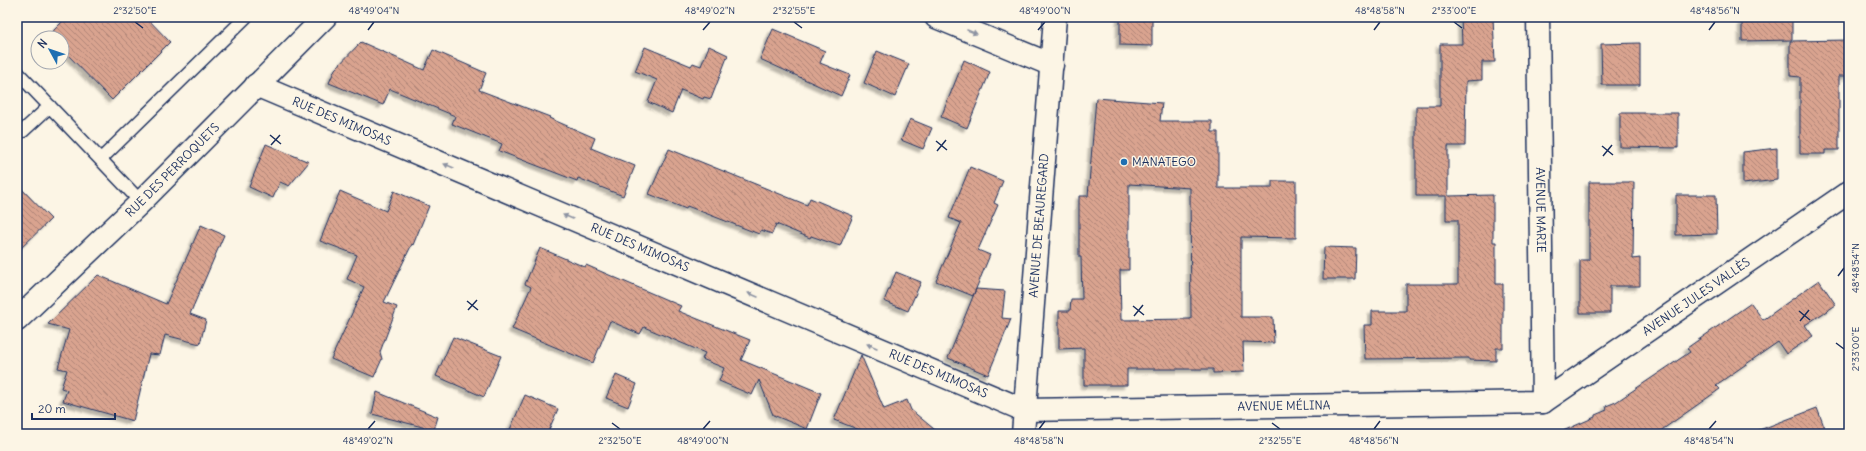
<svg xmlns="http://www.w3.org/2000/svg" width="1866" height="451" font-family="Delius,sans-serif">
	<defs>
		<pattern id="building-back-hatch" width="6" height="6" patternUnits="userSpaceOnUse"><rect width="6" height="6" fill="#d9a38f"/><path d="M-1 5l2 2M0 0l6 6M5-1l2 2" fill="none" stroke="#af8578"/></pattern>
		<filter id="shadow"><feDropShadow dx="-3.5" dy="3.5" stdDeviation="1" flood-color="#0004"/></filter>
	</defs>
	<rect width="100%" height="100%" fill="#fcf5e5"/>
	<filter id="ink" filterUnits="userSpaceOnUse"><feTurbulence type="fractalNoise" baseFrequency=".025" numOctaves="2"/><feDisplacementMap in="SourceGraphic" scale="8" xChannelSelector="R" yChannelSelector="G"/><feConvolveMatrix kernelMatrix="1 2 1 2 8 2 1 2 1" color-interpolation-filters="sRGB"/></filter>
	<g filter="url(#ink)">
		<path fill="url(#building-back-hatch)" stroke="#1b2f5e" fill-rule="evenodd" filter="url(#shadow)" d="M67 17H146L170 42 112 100 62 49V38H51L49 35Z
			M1120 17H1152V46L1120 45Z
			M1461 17H1493L1495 62H1482V80L1466 81 1465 146H1448V196L1493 195V242H1496V284H1503V348H1496V361L1469 360V358L1365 359 1364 325H1372V311H1406V284H1458V220H1446V196H1416V106H1440V44H1462Z
			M1742 17H1792V40L1742 41Z
			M773 29 825 51 820 63 850 75 841 96 760 59Z
			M1848 40 1849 76H1839V150H1825V154H1800V77L1790 76V41Z
			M361 42 424 70 433 50 486 73 479 90 550 117 549 118 595 138 591 148 635 166 623 196 578 178 577 181 499 151 502 144 452 124 455 116 390 89 383 105 329 83 335 69Z
			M1640 43V85H1602L1601 44Z
			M709 46 728 55 711 99 704 97 703 99 681 90 672 113 648 102 657 80 635 71 645 47 691 66 693 63 701 66Z
			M877 51 909 64 895 97 864 83Z
			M964 60 990 72 967 128 941 117Z
			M1096 98 1162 103 1160 121H1212V132H1218V188H1272V181H1296V238L1241 237V317H1273L1274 343 1243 342 1244 372 1213 373V369H1127V385H1084V348L1059 349V311H1070L1071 299H1082L1081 257H1079V196H1088ZM1129 184 1190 188 1191 319 1121 320 1120 270H1129Z
			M1620 113H1678V148L1620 147Z
			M910 119 932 128 923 149 901 140Z
			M266 144 309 162 289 186 280 182 273 198 249 187Z
			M1777 148V180L1743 184V152Z
			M669 149 807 205 810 198 853 216 840 246 811 236 810 238 776 224 772 234 761 230 759 234 687 206 686 209 649 194Z
			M970 167 1003 181 994 203 998 205 978 250 990 255 973 296 936 281 961 223 949 218Z
			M1589 182H1634L1633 259 1640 258V286H1610V313H1580V260H1589Z
			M17 184 51 219 17 252Z
			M340 191 386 211 394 191 429 206 413 245 412 244 384 302 397 307 380 352 382 359 374 377 331 359 364 287 347 279 357 255 320 241Z
			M1676 195H1716L1717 234 1676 235Z
			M201 225 224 235 190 314 206 320 200 344 165 335 160 355 149 354 133 421 63 401 67 390 61 388 67 370 58 368 69 330 48 324 98 275 166 304Z
			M1324 247 1356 248 1355 279H1323Z
			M540 248 585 267 586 265 681 306 678 311 750 340 741 360 821 393 807 429 773 415 759 380 752 395 719 381 724 368 702 359 705 353 644 327 640 334 610 321 593 363 512 329 531 287 525 284Z
			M896 272 921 282 908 311 884 301Z
			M1819 280 1836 305 1805 325 1813 336 1786 354 1778 342 1716 385 1720 389 1656 434H1556L1595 417V415L1607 410 1606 406 1616 402 1690 352 1687 348 1751 303 1763 320Z
			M976 289 1005 291 1002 318 1011 319 988 375 948 358Z
			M453 337 501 356 484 397 436 376Z
			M861 355 884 409 907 400 911 410 940 434H870L834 420Z
			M616 375 637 384 628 407 606 398Z
			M377 392 438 417 434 430 372 414Z
			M525 395 558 409 547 434H508Z
			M1817 408 1827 434H1754V432Z"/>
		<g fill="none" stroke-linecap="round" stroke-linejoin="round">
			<defs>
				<path id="lane" d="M17 72 141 202
					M23 131 50 106
					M101 159 246 17"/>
				<g id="street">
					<path d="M936 17 1052 65"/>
					<path id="s1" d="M1538 17 1543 402"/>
					<path id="s2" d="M256 85 1024 410"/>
					<path id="s3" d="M17 320 141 202 325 17"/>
				</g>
				<g id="secondary">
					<path id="s4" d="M1024 410 1543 402 1849 192"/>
					<path id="s5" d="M1023 434 1055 17"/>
				</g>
			</defs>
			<use href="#lane" stroke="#1b2f5e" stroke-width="15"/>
			<use href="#street" stroke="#1b2f5e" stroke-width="25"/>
			<use href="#secondary" stroke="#1b2f5e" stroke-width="25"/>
			<use href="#lane" stroke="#fcf5e5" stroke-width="12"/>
			<use href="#street" stroke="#fcf5e5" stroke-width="22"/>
			<use href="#secondary" stroke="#fcf5e5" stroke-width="22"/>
		</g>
		<defs><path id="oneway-solid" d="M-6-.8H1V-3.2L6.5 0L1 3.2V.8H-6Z"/></defs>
		<g fill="#8c92a2">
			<use href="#oneway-solid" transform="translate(972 32) rotate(22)"/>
			<use href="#oneway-solid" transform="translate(449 166) rotate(-157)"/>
			<use href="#oneway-solid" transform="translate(568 217) rotate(-157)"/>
			<use href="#oneway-solid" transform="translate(753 295) rotate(-157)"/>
			<use href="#oneway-solid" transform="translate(872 346) rotate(-157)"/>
		</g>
	</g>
	<path fill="none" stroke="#1b2f5e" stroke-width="1.5" d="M135 22 143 28M794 22 802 28M1454 22 1462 28M368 30 374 22M703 30 710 22M1038 30 1045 22M1374 30 1380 22M1709 30 1715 22M270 135 281 144M936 141 947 150M271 145 280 135M1602 146 1613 155M937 151 946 140M1603 156 1612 145M1838 276 1844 268M467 301 478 310M1133 306 1144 315M468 310 477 300M1799 311 1810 320M1134 316 1143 305M1800 321 1809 310M1836 343 1844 349M612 423 620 429M1272 423 1280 429M368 429 375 421M703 429 710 421M1039 429 1045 421M1374 429 1380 421M1709 429 1716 421"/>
	<circle fill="#1f6fb2" stroke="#fcf5e5" stroke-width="1.5" cx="1124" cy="162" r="4"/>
	<g text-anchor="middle" stroke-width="3" stroke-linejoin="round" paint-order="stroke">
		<g font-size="12" fill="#1b2f5e" stroke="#fcf5e5">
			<text dy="4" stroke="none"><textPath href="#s2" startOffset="93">RUE DES MIMOSAS</textPath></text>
			<text dy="4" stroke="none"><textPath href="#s3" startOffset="216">RUE DES PERROQUETS</textPath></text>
			<text dy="4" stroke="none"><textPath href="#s1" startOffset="193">AVENUE MARIE</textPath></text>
			<text dy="4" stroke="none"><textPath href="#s5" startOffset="209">AVENUE DE BEAUREGARD</textPath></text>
			<text dy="4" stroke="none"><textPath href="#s2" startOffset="417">RUE DES MIMOSAS</textPath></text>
			<text dy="4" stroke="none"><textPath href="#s4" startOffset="705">AVENUE JULES VALLÈS</textPath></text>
			<text dy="4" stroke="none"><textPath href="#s2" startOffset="741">RUE DES MIMOSAS</textPath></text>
			<text dy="4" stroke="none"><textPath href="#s4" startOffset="260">AVENUE MÉLINA</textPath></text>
		</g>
		<g font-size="12" fill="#1b2f5e" stroke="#fcf5e5" text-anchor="start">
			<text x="1132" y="166">MANATEGO</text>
		</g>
	</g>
	<rect width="1866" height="451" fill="none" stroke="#fcf5e5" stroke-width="44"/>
	<g transform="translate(50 50) rotate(310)"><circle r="19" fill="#fcf5e5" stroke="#a2a6af"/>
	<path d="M0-3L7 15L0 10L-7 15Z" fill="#1f6fb2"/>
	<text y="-6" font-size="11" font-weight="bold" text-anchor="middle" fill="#1b2f5e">N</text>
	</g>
	<path d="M32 413v6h83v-6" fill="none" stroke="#1b2f5e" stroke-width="2"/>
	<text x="38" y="413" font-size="12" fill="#1b2f5e" stroke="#fcf5e5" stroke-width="3" paint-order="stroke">20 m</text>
	<rect x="22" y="22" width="1822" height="407" fill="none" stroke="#1b2f5e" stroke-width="1.5"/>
	<g font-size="10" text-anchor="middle" fill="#1b2f5e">
		<text x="135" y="14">2°32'50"E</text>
		<text x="374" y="14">48°49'04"N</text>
		<text x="710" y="14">48°49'02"N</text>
		<text x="794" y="14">2°32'55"E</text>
		<text x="1045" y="14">48°49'00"N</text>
		<text x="1380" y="14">48°48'58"N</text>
		<text x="1454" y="14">2°33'00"E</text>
		<text x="1715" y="14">48°48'56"N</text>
		<text transform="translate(1855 268) rotate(-90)" y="4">48°48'54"N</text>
		<text transform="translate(1855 349) rotate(-90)" y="4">2°33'00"E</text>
		<text x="368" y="444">48°49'02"N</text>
		<text x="620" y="444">2°32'50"E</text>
		<text x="703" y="444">48°49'00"N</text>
		<text x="1039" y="444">48°48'58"N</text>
		<text x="1280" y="444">2°32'55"E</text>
		<text x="1374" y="444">48°48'56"N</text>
		<text x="1709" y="444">48°48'54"N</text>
	</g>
</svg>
